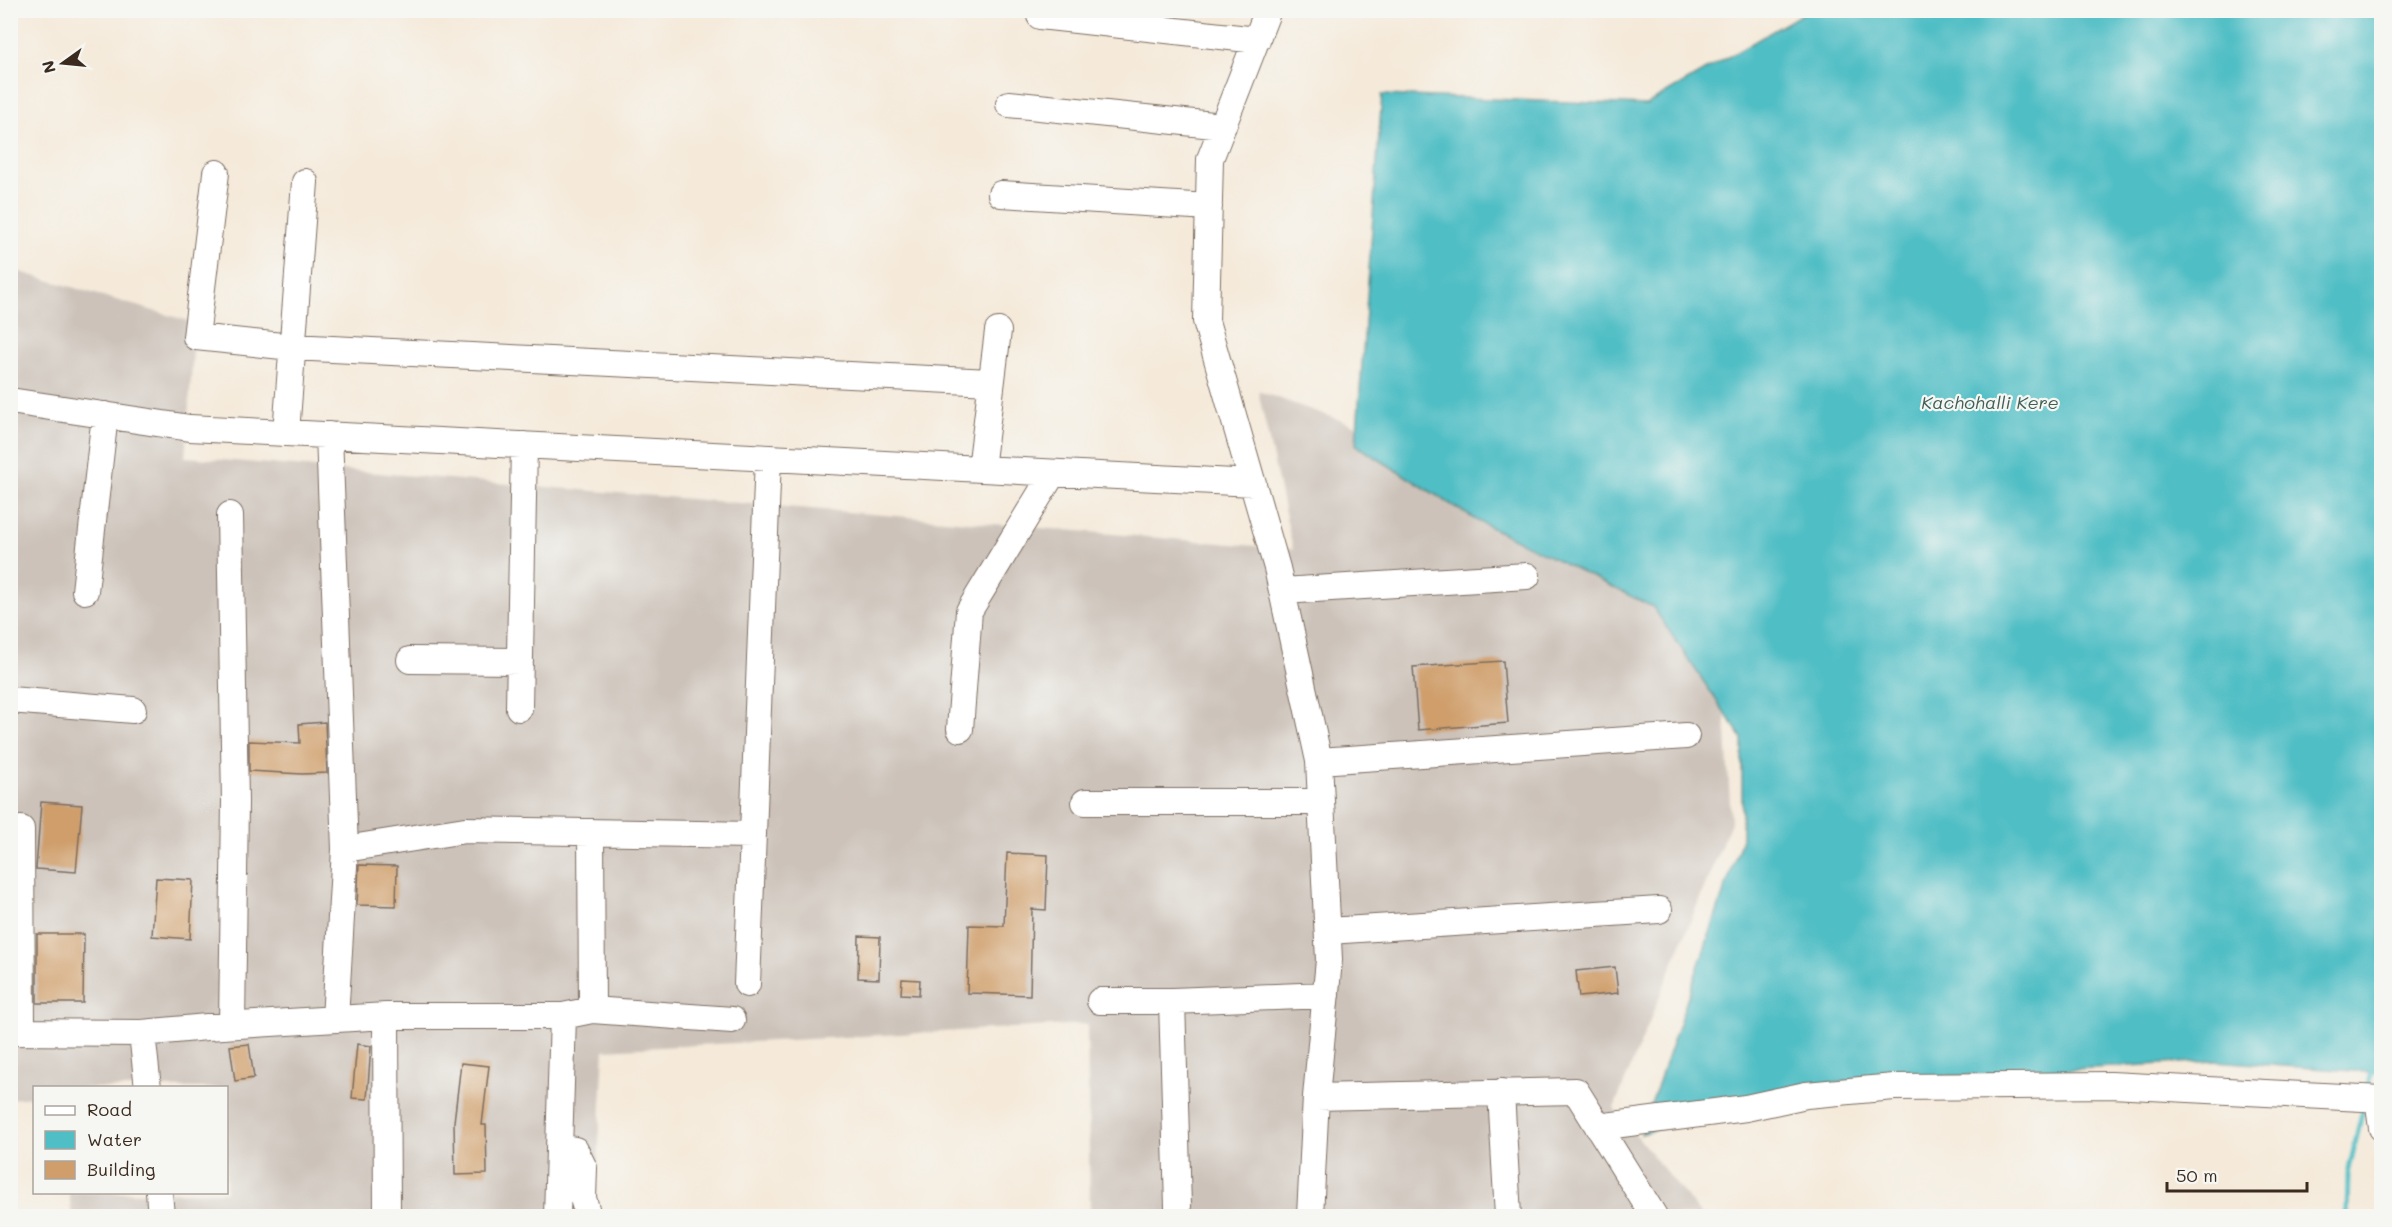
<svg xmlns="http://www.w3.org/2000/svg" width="2392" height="1227" font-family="Mali,sans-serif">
	<rect width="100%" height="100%" fill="#f6f6f2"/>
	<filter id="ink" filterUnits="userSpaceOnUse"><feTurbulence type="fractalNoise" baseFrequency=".0167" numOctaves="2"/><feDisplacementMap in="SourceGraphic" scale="12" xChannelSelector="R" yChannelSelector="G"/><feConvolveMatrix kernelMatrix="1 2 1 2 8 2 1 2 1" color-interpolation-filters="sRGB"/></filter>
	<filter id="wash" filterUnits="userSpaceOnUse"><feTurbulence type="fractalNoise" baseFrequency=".008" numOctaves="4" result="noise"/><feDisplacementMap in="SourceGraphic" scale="24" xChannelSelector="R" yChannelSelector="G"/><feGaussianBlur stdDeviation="1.35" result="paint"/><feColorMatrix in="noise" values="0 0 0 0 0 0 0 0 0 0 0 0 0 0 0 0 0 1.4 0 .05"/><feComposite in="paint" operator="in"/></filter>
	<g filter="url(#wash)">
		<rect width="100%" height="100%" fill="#f5eada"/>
		<path fill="#ccc2b9" d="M10 269 195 323 185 457 1293 549 1258 391 1354 425 1638 574 1724 696 1731 822 1614 1108 1702 1216H1090L1087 1024 604 1050 595 1216H72L69 1193 226 1192V1088H34V1097L11 1099Z"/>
		<path fill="#4fbec5" stroke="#457472" stroke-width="1.5" d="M1807 11H2381V1073L2215 1061 1801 1085 1641 1134 1742 839V738L1653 607 1476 520 1356 445 1382 95 1646 105Z"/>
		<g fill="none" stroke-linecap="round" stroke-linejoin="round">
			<path stroke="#4fbec5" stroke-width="5" d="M2368 1090 2372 1071
				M2347 1216 2348 1174 2364 1105"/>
		</g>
		<g id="blocks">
			<path fill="#cf9e6b" d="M1503 661 1508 723 1418 730 1413 667Z
				M325 722 327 773 302 774 249 771V741L300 743 299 724Z
				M41 802 82 805 76 872 36 869Z
				M1007 853 1048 855 1046 910 1032 909 1030 995 967 993 969 925 1004 926Z
				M359 865 397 866 396 906 357 905Z
				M156 878 193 880 190 939 152 936Z
				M37 934H84L83 1003H37Z
				M859 936 880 937 879 979 858 978Z
				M1615 967 1618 993 1579 997 1576 971Z
				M902 979 920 980 919 995 901 994Z
				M249 1044 254 1078 235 1081 230 1046Z
				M357 1044 371 1046 367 1099 352 1098Z
				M461 1063 489 1066 482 1125H486L487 1174 455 1175 454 1122Z"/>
		</g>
	</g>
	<g filter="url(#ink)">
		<use href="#blocks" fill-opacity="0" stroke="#7c6d60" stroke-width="1.5"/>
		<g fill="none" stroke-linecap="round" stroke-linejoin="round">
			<defs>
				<path id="minor" d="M1268 10 1210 159 1206 321 1277 568 1319 761 1329 960 1316 1097 1310 1216
					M1040 16 1257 40
					M1009 104 1223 126
					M216 173 196 337 292 347 990 382
					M1001 194 1209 207
					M10 401 190 428 1253 483
					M286 433 305 182
					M329 435 345 849 335 1019
					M981 469 998 331
					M230 515 235 802 232 1025
					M85 591 105 415
					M1282 591 1527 576
					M410 660 520 661
					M10 700 133 710
					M519 708 524 445
					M960 729 969 611 1053 473
					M1319 761 1686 736
					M1085 802H1321
					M21 829 22 1032
					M591 832 592 1010
					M345 849 465 830 753 835
					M1328 931 1659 910
					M747 984 768 458
					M1100 1001H1172L1178 1206
					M1172 1001 1326 995
					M386 1016 387 1216
					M10 1032 142 1033 207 1027 386 1016H563L592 1010 732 1020
					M142 1033 148 1088
					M1501 1092 1508 1216
					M1316 1097 1576 1091 1654 1216
					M2378 1099 2382 1128
					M1598 1127 1746 1108 1806 1095 1894 1087 2111 1085 2382 1099
					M559 1147 575 1150 584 1168 583 1198 588 1216
					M159 1192 161 1216
					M557 1216 563 1016"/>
			</defs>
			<use href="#minor" stroke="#7c6d60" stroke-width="28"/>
			<use href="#minor" stroke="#fff" stroke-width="26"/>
		</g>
	</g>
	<g text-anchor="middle" stroke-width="4.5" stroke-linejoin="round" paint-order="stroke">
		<g font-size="18" font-style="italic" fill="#425e58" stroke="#f6f6f2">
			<text x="1990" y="409">Kachohalli Kere</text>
		</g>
	</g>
	<rect width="2392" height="1227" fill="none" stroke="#f6f6f2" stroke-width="36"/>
	<rect x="33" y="1086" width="195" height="108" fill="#f6f6f2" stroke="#aba49d" stroke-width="1.5"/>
	<rect x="45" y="1106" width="30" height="9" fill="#ffffff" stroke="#aba49d" stroke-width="1.5"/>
	<text x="87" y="1116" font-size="18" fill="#3b2a1e">Road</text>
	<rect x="45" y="1131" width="30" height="18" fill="#4fbec5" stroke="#aba49d" stroke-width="1.5"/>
	<text x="87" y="1146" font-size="18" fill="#3b2a1e">Water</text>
	<rect x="45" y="1161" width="30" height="18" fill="#cf9e6b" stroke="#aba49d" stroke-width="1.5"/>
	<text x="87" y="1176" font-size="18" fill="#3b2a1e">Building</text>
	<g transform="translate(63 63) rotate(255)" stroke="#f6f6f2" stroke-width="4.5" paint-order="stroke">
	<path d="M0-4.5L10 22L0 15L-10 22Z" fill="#3b2a1e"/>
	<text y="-9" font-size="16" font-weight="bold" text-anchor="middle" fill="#3b2a1e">N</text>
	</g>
	<path d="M2167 1182v9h140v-9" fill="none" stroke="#3b2a1e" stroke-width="3"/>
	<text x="2176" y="1182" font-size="18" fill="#3b2a1e" stroke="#f6f6f2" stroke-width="4.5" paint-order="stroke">50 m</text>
</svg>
